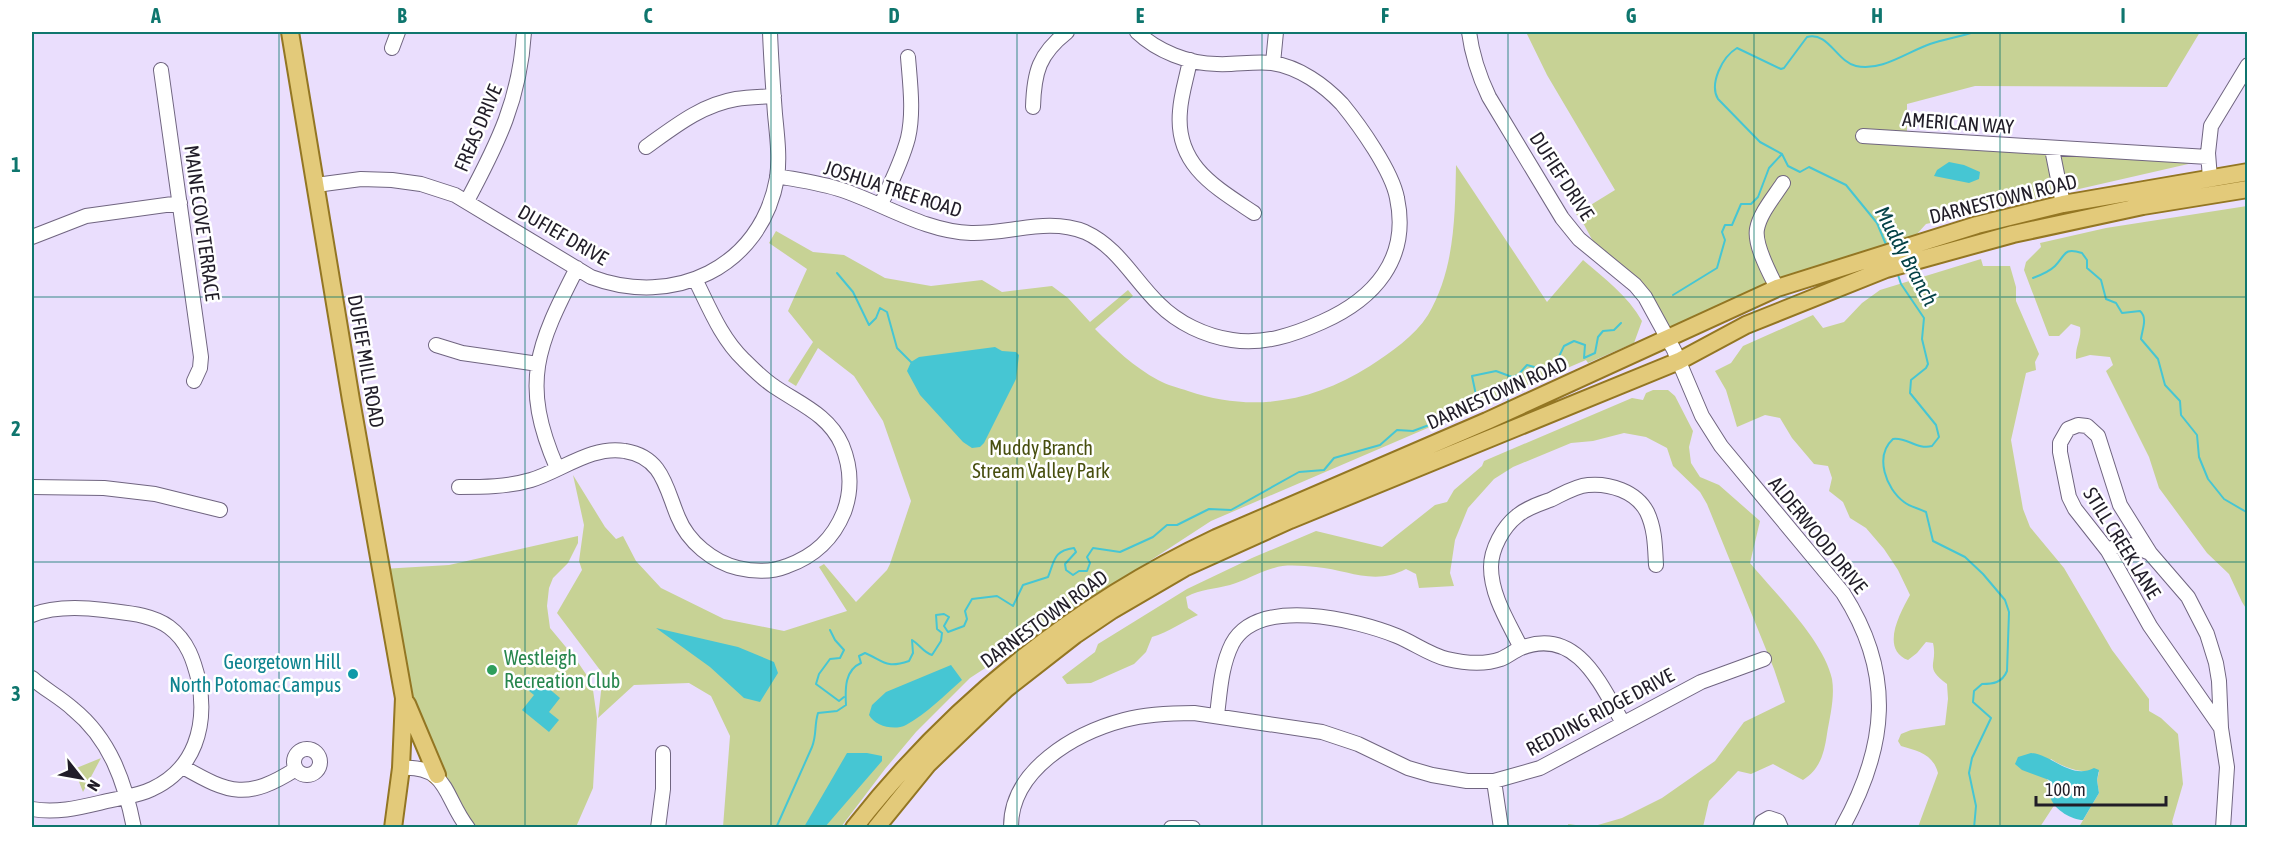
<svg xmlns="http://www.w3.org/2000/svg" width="2279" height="859" font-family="'Asap Condensed',sans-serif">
	<rect width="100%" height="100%" fill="#eadefd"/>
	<path fill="#c7d295" d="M1526 32H2200L2167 87 1975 86 1907 104V142L2197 162 1926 224 1906 246 1668 339 1652 309 1603 260 1581 219 1576 214 1615 190 1547 75Z
		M1456 165 1547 302 1583 260C1605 279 1628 296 1642 321L1634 343 1588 363 1586 360 1211 521 970 678 916 732 885 769 841 827H723L730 736 711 696 689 683 634 685 598 718 603 674 557 613 582 570 579 561 584 525 573 475 605 527 616 539 623 536 636 561 661 588 724 619 784 631 847 611 819 567 824 564 856 602 887 570 890 564 911 501 883 421 854 376 818 348 796 386 788 381 813 342 788 311 807 269 769 243 776 231 813 252 844 255 885 278 931 286 982 280 1002 292 1052 286 1068 298 1090 322 1128 290 1133 296 1095 329C1115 349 1134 367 1158 380 1167 385 1179 388 1188 391 1253 413 1313 402 1370 366 1391 352 1414 337 1428 315 1455 269 1455 216 1456 165Z
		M2247 206H2248L2247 610 2242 602 2229 574 2207 553 2159 488 2149 457 2106 371 2113 365 2110 357 2090 355 2076 359C2075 347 2082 338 2080 327L2071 324 2059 336H2049L2024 270 2026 262 2041 247 2040 243 2106 228Z
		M1981 259 1983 266H2010L2016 287V301L2039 354 2035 362 2036 370 2026 373 2011 440 2023 509 2030 527 2064 568 2112 650 2149 699V711L2161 718 2178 734 2183 784 2172 822 2174 827H2079L2099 793 2097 780 2099 772C2081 772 2067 770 2051 759L2036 773C2061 783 2044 790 2055 804L2040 827H1918L1938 773C1933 754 1918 751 1901 746L1898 741 1901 734 1911 730 1945 725 1948 699 1947 684C1923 666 1938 666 1933 643L1926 642 1917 653 1908 660C1880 649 1900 613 1910 595L1898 570 1884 549 1866 528 1850 518 1843 502 1829 491 1832 478 1828 466 1814 464 1792 438 1780 418 1765 415 1737 427 1726 390 1715 371 1731 363 1743 346 1813 315 1823 328 1844 322 1862 303 1880 290Z
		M1653 390H1668L1675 396 1693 431 1689 447 1691 463 1700 477 1719 485 1760 521 1750 563C1775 593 1824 641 1832 679 1835 697 1830 716 1827 734 1824 754 1820 769 1803 780L1773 764 1751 774 1738 771 1709 801 1703 827H1569L1568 824 1591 827 1622 818 1662 798 1715 761 1744 722 1785 702 1774 669 1707 504 1700 492 1673 466 1667 448 1646 437 1624 433 1593 441 1571 443 1513 467 1494 479 1468 508 1455 540 1450 573 1454 586 1419 588 1416 574 1406 569C1374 586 1349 570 1316 567 1304 566 1285 564 1274 568 1259 572 1245 581 1230 585 1215 589 1201 589 1186 597L1188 608 1198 615C1182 622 1169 632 1152 637L1146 652 1134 664 1091 683 1067 684 1062 677 1095 652 1098 644 1187 589 1252 558 1316 531 1382 547 1435 505 1447 502 1454 490 1482 466 1484 461 1632 398 1643 400 1646 393Z
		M578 536V543L568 563 553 578 549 588 547 606 550 628 575 658 592 683 597 718 593 788 576 827 468 828 404 698 382 569 449 565Z
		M101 758 83 792 74 769Z"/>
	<path fill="#46c6d3" d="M1949 162 1964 165 1980 172 1979 179 1969 183 1934 176 1937 170Z
		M995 347 1002 351 1016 352 1019 355 1016 379 984 443 980 447 972 448 963 442 920 395 907 371 911 362 919 357Z
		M656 628 738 647 774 662 778 673 760 702 744 698 710 667Z
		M951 665 962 680C945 695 926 714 906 725 894 731 875 726 869 715L872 705 886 692Z
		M533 675 560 698 549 712 559 720 549 732 522 710 534 695 523 686Z
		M847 753H867L882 756V761L825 827H804Z
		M2031 753C2053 755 2071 780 2094 768L2099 770 2097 780 2099 793 2083 820C2072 820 2055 810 2051 799 2049 792 2053 787 2049 780L2022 770 2015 764 2018 757Z"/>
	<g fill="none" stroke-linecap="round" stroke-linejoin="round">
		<path stroke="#46c6d3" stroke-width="2" d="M1887 247 1877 223 1846 185 1809 167 1800 172 1788 166 1782 154 1760 142 1718 99C1709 84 1722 57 1737 48L1781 69 1784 68 1807 37C1828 31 1837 62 1856 66 1881 72 1907 52 1930 44 1944 39 1960 37 1974 32
			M1897 272 1901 284 1924 318 1922 339 1928 364 1926 368 1911 380 1910 393 1936 425 1939 437 1932 446C1917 450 1907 437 1893 439 1874 456 1886 489 1904 502 1910 507 1918 508 1926 512L1933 541 1965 557 1983 574 2005 600 2009 612 2007 671C2002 683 1993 684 1982 684L1974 691 1973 702 1991 718 1972 758 1969 773 1976 806 1974 828
			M837 273 853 292 869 325 876 318 880 308 887 312 897 348 911 362
			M2033 278C2041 275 2049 272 2055 266 2066 255 2063 247 2082 253L2087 260V268L2101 280 2106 299 2116 303 2122 313 2140 311C2148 318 2142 330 2141 339L2158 359 2165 385 2180 401 2181 415 2197 435 2199 457 2208 479 2224 499 2248 513
			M1673 295 1717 268 1725 240 1722 232 1725 225H1732L1741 204H1751L1758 197 1769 168 1782 154
			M830 630 835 640 844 650 840 658 830 659 819 674 816 684 839 701 844 697
			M776 828 812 747C817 734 814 726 818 713L837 711 846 705C845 688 845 670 861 663L859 656 865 653C884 661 885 669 909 661L913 653 912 640C920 645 924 653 932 655L941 641 942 633 937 629 936 615 944 614 949 617 944 626 948 632 964 626 967 619 965 611 972 599 997 596 1013 606 1023 585 1048 577C1055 560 1053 551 1074 548L1076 552 1065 564 1066 570 1073 575 1079 571H1087L1090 563 1087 557 1093 548 1120 552 1153 537 1167 525H1177L1209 509 1231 510 1299 472 1324 470 1334 458 1380 445 1397 430 1413 431 1461 413 1476 395 1472 376 1496 371 1512 377 1518 375 1527 365 1538 368 1554 367 1564 346 1574 341 1585 345 1584 358 1595 353 1598 337 1603 331 1614 330 1621 323"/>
		<defs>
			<path id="minor" d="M1469 32C1472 55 1479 76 1489 97L1562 218 1579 239 1635 285 1645 297 1674 350 1702 416 1721 446 1843 593C1895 674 1887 747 1842 828
				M392 48 398 32
				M1190 60C1187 77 1181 94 1180 111 1175 165 1215 187 1254 213
				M1273 63 1276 32
				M161 70 201 357 200 368 194 381
				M1033 107C1034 72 1039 54 1067 32
				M1863 136 2208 157
				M646 147C674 127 701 105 736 99 749 97 761 97 774 96
				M2052 149 2063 204
				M777 176C798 180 821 183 842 190 884 204 926 232 971 233 1010 234 1048 217 1085 232 1118 247 1134 280 1159 304 1178 323 1205 336 1232 340 1263 345 1293 335 1322 322 1374 299 1410 259 1397 198 1392 171 1360 126 1342 104 1324 85 1299 67 1272 63 1254 61 1235 65 1217 64 1189 64 1157 51 1137 32
				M2210 178 2208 153 2211 126 2248 65
				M316 185 361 179 392 180 421 184 455 195 591 277C673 308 761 268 777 178 780 157 777 135 775 114 773 87 771 59 770 32
				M467 201C498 143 520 99 524 32
				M881 204C891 183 902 161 908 138 914 112 910 83 908 57
				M32 237 86 216 180 203
				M1777 288C1770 274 1754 245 1757 229 1760 213 1774 197 1783 183
				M436 345 462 353 538 364
				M557 468C520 383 537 346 577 268
				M32 487 104 488 155 494 220 510
				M459 487C483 487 507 487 531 480 561 471 592 445 625 451 663 457 666 489 678 517 688 542 713 562 738 568 755 572 772 572 787 566 815 556 833 539 844 512 852 490 851 467 842 445 829 415 800 404 775 387 764 380 753 369 744 360 721 338 709 307 695 279
				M2108 551C2124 539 2133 546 2150 553
				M32 615C54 606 80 607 104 610 126 613 151 614 169 627 188 641 194 661 199 682 207 726 195 769 152 789 140 795 125 797 112 800 85 806 59 814 32 809
				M1521 648C1509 623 1491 596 1491 567 1491 549 1503 527 1517 516 1526 508 1539 504 1550 500 1561 495 1575 486 1588 485 1609 483 1636 491 1647 512 1655 529 1655 546 1656 565
				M32 678C44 689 60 697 73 709 110 739 125 782 134 828
				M1217 715C1220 692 1221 666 1232 644 1258 595 1357 620 1397 636 1414 643 1430 655 1447 659 1464 663 1484 665 1501 659 1508 656 1514 651 1521 648 1577 626 1601 685 1623 723
				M2221 728 2150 626 2108 551 2075 509 2069 497 2060 452V443L2068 429 2078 425 2087 426 2098 436 2120 505 2150 553 2188 597 2207 634 2216 663 2219 681 2221 728 2227 767 2223 828
				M294 762a13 13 0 1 1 26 0a13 13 0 1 1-26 0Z
				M183 767C230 794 247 800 296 769
				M401 768C449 765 444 798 468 828
				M1494 781 1501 828
				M658 828 663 789V753
				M1011 828C1010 770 1075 733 1124 720 1147 714 1171 713 1194 713L1322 732 1358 744 1408 768 1432 775 1467 781H1494L1540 768 1701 682 1764 659
				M1171 828H1193
				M1760 828 1762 822 1769 818 1778 821 1781 828"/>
			<path id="major" d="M290 32 351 400 404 698 401 768 393 828
				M407 704 437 775
				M854 828C951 704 1074 605 1216 538L1487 421 1777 288 1977 225 2063 204 2248 172
				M876 828 928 764 1006 689 1075 635 1112 610 1184 568 1290 520 1679 361 1746 325 1886 269 2013 234 2143 206 2248 189"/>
		</defs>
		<use href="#minor" stroke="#706580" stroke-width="16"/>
		<use href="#major" stroke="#937623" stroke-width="20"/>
		<use href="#minor" stroke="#fff" stroke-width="14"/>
		<use href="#major" stroke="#e3ca7a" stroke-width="16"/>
	</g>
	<path fill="none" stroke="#0f766e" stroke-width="1.5" stroke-opacity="0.55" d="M279 32V828M525 32V828M771 32V828M1017 32V828M1262 32V828M1508 32V828M1754 32V828M2000 32V828M32 297H2248M32 562H2248"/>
	<circle fill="#2e9e5b" stroke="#fff" stroke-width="2" cx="492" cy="670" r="6"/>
	<circle fill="#0f9aa8" stroke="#fff" stroke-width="2" cx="353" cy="674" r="6"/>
	<g text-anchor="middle" stroke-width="5" stroke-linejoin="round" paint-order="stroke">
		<g font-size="20" fill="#211d28" stroke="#fff">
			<text transform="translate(1958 123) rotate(4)" y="7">AMERICAN WAY</text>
			<text transform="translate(478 128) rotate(-67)" y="7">FREAS DRIVE</text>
			<text transform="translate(1562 176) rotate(57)" y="7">DUFIEF DRIVE</text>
			<text transform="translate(893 189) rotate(18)" y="7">JOSHUA TREE ROAD</text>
			<text transform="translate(2003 199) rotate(-14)" y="7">DARNESTOWN ROAD</text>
			<text transform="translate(202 223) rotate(82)" y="7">MAINE COVE TERRACE</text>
			<text transform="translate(563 235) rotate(30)" y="7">DUFIEF DRIVE</text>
			<text transform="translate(366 361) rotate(80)" y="7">DUFIEF MILL ROAD</text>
			<text transform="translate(1497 393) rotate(-24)" y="7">DARNESTOWN ROAD</text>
			<text transform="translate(1818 535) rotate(51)" y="7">ALDERWOOD DRIVE</text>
			<text transform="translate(2122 543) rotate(58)" y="7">STILL CREEK LANE</text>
			<text transform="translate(1044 619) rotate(-36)" y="7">DARNESTOWN ROAD</text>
			<text transform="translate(1600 712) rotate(-28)" y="7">REDDING RIDGE DRIVE</text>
		</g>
		<g font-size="20" fill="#484f0f" stroke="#fff">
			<text x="1041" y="455">Muddy Branch<tspan x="1041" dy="23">Stream Valley Park</tspan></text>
		</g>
		<g font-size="20" fill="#27864d" stroke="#fff" text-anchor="start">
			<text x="504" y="665">Westleigh<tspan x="504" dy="23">Recreation Club</tspan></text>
		</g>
		<g font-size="20" fill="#0d838f" stroke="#fff" text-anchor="end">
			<text x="341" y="669">Georgetown Hill<tspan x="341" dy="23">North Potomac Campus</tspan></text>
		</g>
		<g font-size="21" font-style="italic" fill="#044146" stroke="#fff">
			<text transform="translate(1906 256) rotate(62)" y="7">Muddy Branch</text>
		</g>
	</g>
	<rect width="2279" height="859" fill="none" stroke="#ffffff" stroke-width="66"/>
	<g transform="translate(81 778) rotate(121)" stroke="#ffffff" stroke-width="4.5" paint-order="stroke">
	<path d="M0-4.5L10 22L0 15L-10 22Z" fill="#211d28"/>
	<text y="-9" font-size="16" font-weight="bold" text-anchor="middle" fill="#211d28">N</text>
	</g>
	<path d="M2036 796v9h130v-9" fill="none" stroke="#211d28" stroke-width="3"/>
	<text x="2045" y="796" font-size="18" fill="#211d28" stroke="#ffffff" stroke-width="4.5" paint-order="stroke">100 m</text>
	<rect x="33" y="33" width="2213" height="793" fill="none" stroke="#0f766e" stroke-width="2"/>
	<g font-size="20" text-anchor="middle" font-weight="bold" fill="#0f766e">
		<text x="156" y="23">A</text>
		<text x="402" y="23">B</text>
		<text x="648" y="23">C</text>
		<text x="894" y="23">D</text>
		<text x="1140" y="23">E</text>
		<text x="1385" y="23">F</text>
		<text x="1631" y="23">G</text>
		<text x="1877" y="23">H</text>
		<text x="2123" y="23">I</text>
		<text x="16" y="172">1</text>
		<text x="16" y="436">2</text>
		<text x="16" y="701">3</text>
	</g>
</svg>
